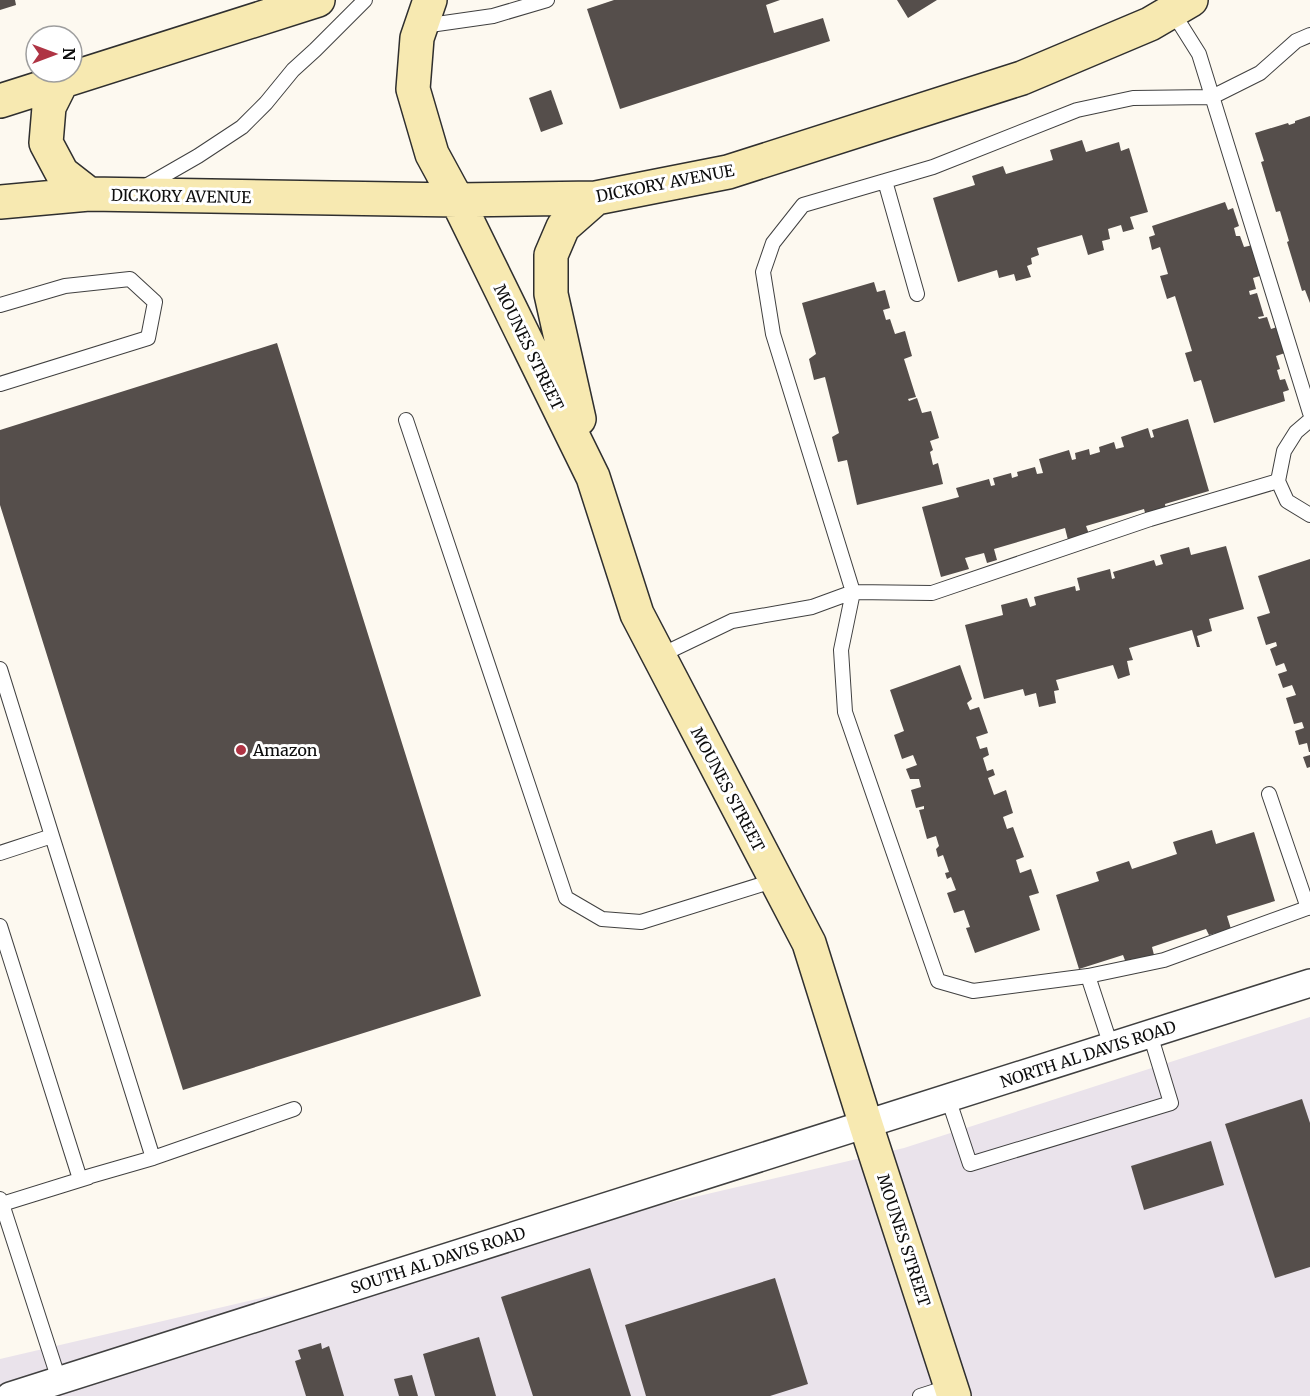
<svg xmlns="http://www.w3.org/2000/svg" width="1310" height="1396" font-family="Merriweather,serif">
	<rect width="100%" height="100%" fill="#fdf9f0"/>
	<path fill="#eae3eb" d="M1310 1017V1396H0V1359L904 1148Z"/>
	<path fill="#554e4b" d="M0 0H15L16 5 0 10Z
		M614 0H780L766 5 774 33 823 18 830 41 620 109 587 9Z
		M897 0H937L908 18Z
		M551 90 563 124 541 132 529 98Z
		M1310 116V303L1305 290 1302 291 1287 242 1289 241 1280 211 1276 212 1261 162 1264 161 1255 133 1288 123 1289 125 1295 123V121Z
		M1082 140 1086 152 1119 142 1121 151 1129 148 1148 212 1130 217 1134 229 1123 232 1121 225 1108 229 1110 239 1102 241 1104 250 1088 255 1082 235 1037 248 1039 255 1031 258 1032 264 1027 266 1031 277 1016 281 1014 274 999 278 997 270 958 282 933 198 975 185 972 176 1003 166 1006 174 1053 160 1050 150Z
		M1225 202 1228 210 1233 208 1239 226 1234 228 1236 236H1240L1244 247 1253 245 1263 275 1253 278 1256 289 1249 291 1250 295 1257 293 1264 316 1258 317 1259 319 1267 317 1271 329 1277 327 1285 353 1276 356 1280 369 1277 370 1280 380 1285 379 1289 390 1283 392 1285 401 1214 423 1201 380 1194 382 1185 353 1192 351 1175 296 1167 299 1160 276 1168 274 1160 247 1152 250 1149 237 1155 235 1152 226Z
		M874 282 877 292 885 290 890 308 883 310 886 320 890 319 895 334 905 331 912 356 904 359 916 397 908 399 909 401 917 398 922 413 931 411 939 438 930 441 933 450 930 452 933 465 938 463 943 484 857 505 847 460 838 462 832 437 839 433 825 377 814 380 809 359 816 354 802 303Z
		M277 343 481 996 183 1090 0 505V430Z
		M1188 419 1209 491 1165 504 1166 510 1146 516 1144 509 1086 526 1089 534 1068 540 1065 528 994 549 997 560 987 563 984 553 965 558 969 569 941 577 922 507 959 497 956 488 989 479 991 486 995 485 993 478 1011 473 1012 478 1018 476 1017 472 1035 467 1037 474 1043 473 1039 459 1069 450 1072 460 1076 459 1075 453 1089 449 1090 455 1100 452 1099 447 1114 442 1116 449 1124 447 1121 437 1148 428 1151 438 1154 437 1152 430Z
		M1226 546 1244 609 1209 619 1212 631 1197 636 1200 647H1197L1192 630 1129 648 1133 660 1127 661 1130 675 1118 679 1113 665 1056 680 1059 690 1054 691 1056 703 1039 707 1036 693 1025 696 1023 689 984 699 965 625 1003 615 1001 605 1027 598 1030 607 1036 605 1034 597 1075 586 1076 591 1080 590 1077 578 1110 569 1112 579 1115 578 1113 572 1154 560 1156 566 1163 564 1160 555 1189 547 1191 555Z
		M1310 559V752H1309L1307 743 1299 745 1295 731 1304 728 1302 722 1294 724 1286 698 1296 695 1292 685 1283 688 1278 674 1287 671 1284 663 1276 666 1270 649 1277 646 1276 642 1266 645 1257 617 1270 613 1258 576Z
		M960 665 972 699 967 703 970 710 979 707 988 733 976 737 980 749 987 747 989 755 983 758 987 771 993 769 995 775 988 778 994 795 1006 790 1013 813 1003 817 1007 829 1013 827 1024 857 1016 860 1020 873 1031 869 1039 893 1029 896 1040 930 975 953 966 928 970 927 964 910 954 913 947 893 956 890 951 877 947 879 945 873 949 872 943 855 938 857 936 849 939 846 936 836 927 839 919 810 924 809V806L916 808 911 790 921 787 919 779H910L906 769 917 765 913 755 902 759 894 735 904 731 890 690Z
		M1310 755V767L1307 768 1303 757Z
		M1212 830 1216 844 1254 832 1275 901 1227 916 1231 929 1209 935 1206 929 1152 947 1154 955 1126 963 1123 955 1079 969 1056 895 1099 881 1096 872 1129 861 1132 869 1177 854 1173 842Z
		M1302 1099 1310 1123V1267L1275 1278 1225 1124Z
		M1211 1141 1224 1185 1144 1210 1131 1166Z
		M590 1268 631 1396H533L501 1297Z
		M775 1278 808 1384 770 1396H646L625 1325Z
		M479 1337 496 1396H435L423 1354Z
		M321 1343 322 1349 329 1346 344 1396H306L295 1361 301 1359 298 1350Z
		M412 1375 418 1396H399L394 1379Z"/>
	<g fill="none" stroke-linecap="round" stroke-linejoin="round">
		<defs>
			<path id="lane" d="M1172 11 1199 54 1310 413
				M423 26 493 16 547 0
				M885 181 917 294
				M144 187 198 156 242 127 266 103 293 70 315 50 365 0
				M0 305 65 286 130 279 155 302 148 338 0 384
				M406 420 566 898 602 919 641 922 776 880
				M1310 420 1296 432 1284 451 1278 481 1287 501 1310 515
				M1278 481 1150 519 932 593 853 592 841 650 845 712 938 981 973 991 1088 976 1164 960 1310 907
				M659 656 732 621 812 607 853 592 773 334 763 272 773 243 803 205 933 167 1077 110 1133 98 1212 97 1260 73 1296 41 1310 35
				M0 669 52 836 0 853
				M1269 794 1308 908
				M52 836 153 1158
				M0 926 80 1179 153 1158 294 1109
				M1088 976 1111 1046
				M948 1098 970 1164 1171 1103 1150 1034
				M0 1199 2 1204 89 1177
				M2 1204 59 1380
				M920 1396 951 1386"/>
			<path id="street" d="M10 1396 1310 983"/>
			<path id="secondary" d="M430 0 417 38 413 89 432 154 457 200 593 477 637 614 809 943 866 1125 954 1396
				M62 81 49 107 46 143 62 173 89 194
				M0 101 318 0
				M0 202 89 194 457 200 596 198 728 172 1022 78 1150 24 1191 0
				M579 419 551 294V255L563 227 596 198"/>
		</defs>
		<use href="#lane" stroke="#404040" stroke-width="16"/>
		<use href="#street" stroke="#404040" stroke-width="30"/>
		<use href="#secondary" stroke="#2f2f2f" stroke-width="36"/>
		<use href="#lane" stroke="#fff" stroke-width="14"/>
		<use href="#street" stroke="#fff" stroke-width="27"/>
		<use href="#secondary" stroke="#f7e9b1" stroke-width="33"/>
	</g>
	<circle fill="#af3444" stroke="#fff" stroke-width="2" cx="241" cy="750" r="6"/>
	<g text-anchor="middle" stroke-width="6" stroke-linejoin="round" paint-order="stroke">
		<g font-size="16" fill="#0d0d0d" stroke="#fff">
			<text transform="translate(665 183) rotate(-11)" y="6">DICKORY AVENUE</text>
			<text transform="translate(181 196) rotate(1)" y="6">DICKORY AVENUE</text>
			<text transform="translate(529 347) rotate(64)" y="6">MOUNES STREET</text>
			<text transform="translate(728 789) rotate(62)" y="6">MOUNES STREET</text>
			<text transform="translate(1088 1054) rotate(-18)" y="6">NORTH AL DAVIS ROAD</text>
			<text transform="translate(904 1240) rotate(72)" y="6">MOUNES STREET</text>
			<text transform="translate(438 1260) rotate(-18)" y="6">SOUTH AL DAVIS ROAD</text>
		</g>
		<g font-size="16" fill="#0d0d0d" stroke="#fff" text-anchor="start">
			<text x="253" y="756">Amazon</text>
		</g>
	</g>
	<g transform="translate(54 54) rotate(90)"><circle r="28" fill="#ffffff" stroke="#9e9e9e" stroke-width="1.5"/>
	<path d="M0-4.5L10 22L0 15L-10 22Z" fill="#af3444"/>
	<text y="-9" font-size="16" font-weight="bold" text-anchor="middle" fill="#0d0d0d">N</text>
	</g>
</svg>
